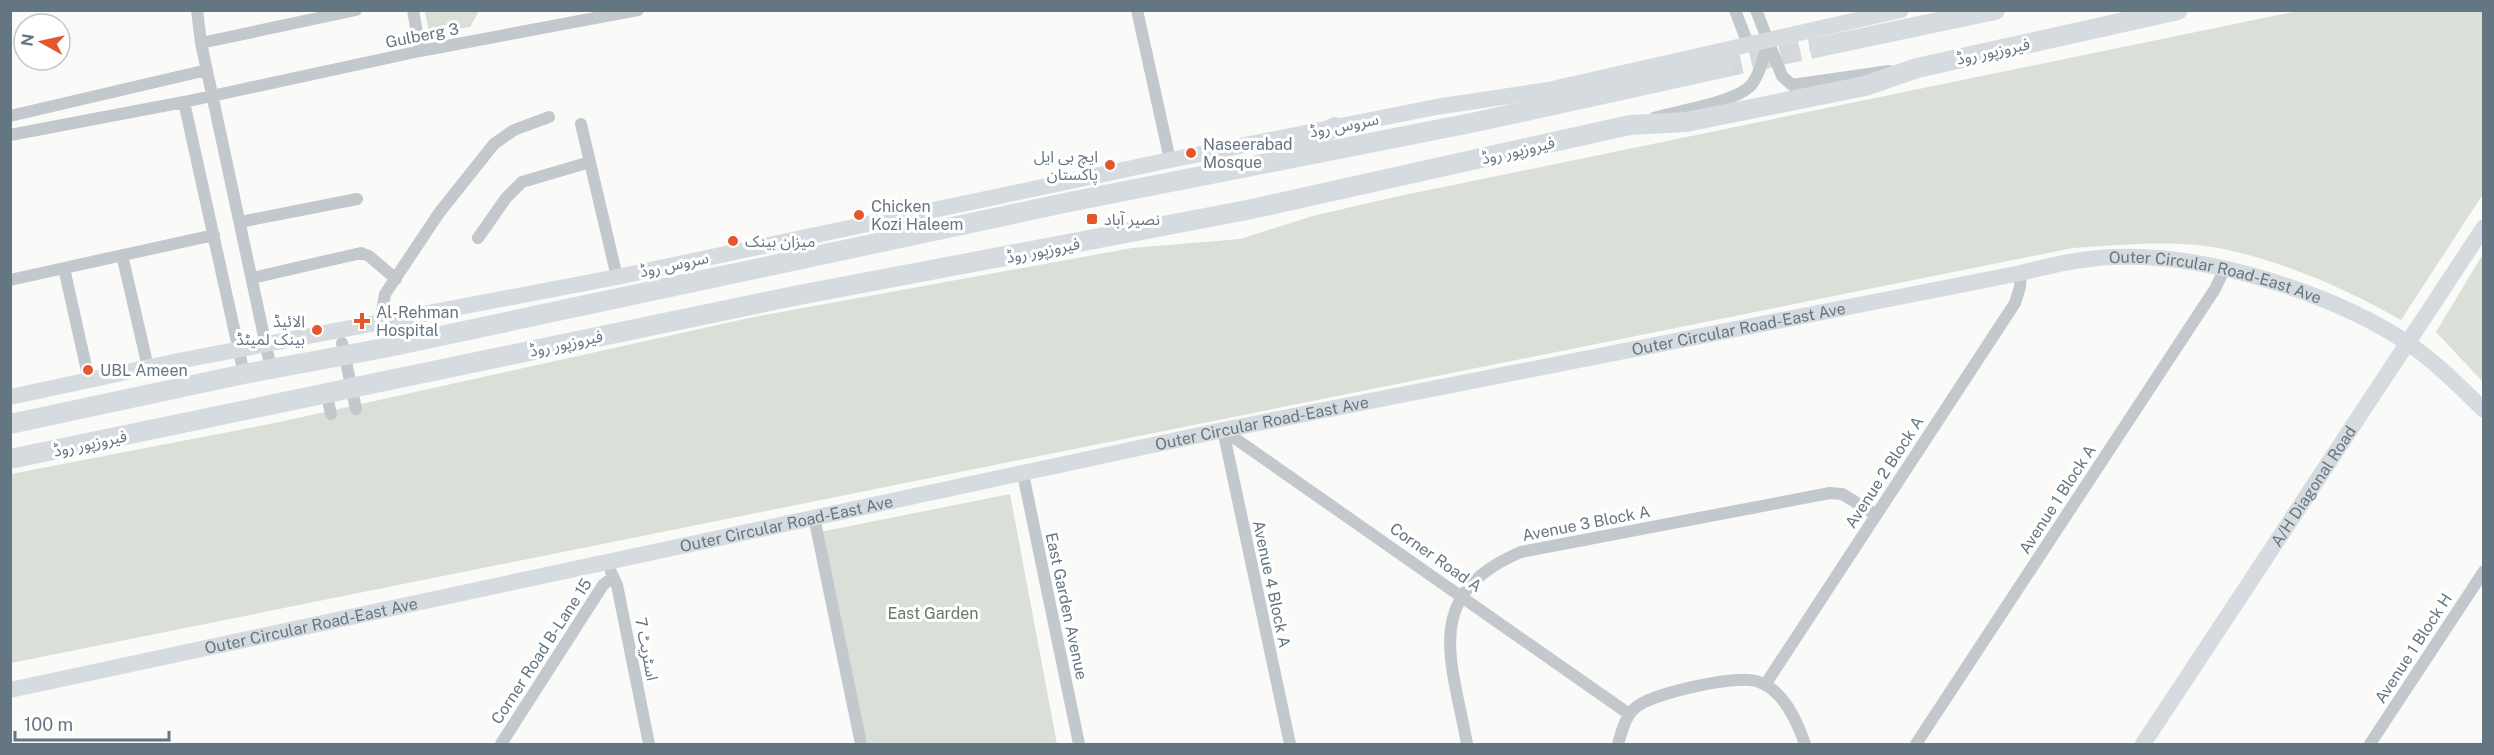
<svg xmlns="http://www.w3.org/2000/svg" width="2494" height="755" font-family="'Public Sans','Noto Sans Arabic',sans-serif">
	<rect width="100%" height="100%" fill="#fafaf8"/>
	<path fill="#dadfd7" d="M425 11V10L479 11 470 27 429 33Z
		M2298 11H2483V194L2401 320C2345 288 2287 263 2224 249 2175 239 2122 245 2073 248L11 663V474L280 422 749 318 1132 248 1240 239 1313 216 1390 198Z
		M2483 254V382L2436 332Z
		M1010 494 1057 744H864L815 533Z"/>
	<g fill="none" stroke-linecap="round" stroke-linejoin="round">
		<path stroke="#d5d9db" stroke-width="20" stroke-dasharray="20 10" stroke-linecap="butt" d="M1722 68 1819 47"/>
		<path stroke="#c3c8cc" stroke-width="12" d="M197 10 201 43 271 369
			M413 10 420 51
			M1137 10 1170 160
			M1735 10 1748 44
			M1756 10 1782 76 1792 85 1889 71
			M201 43 356 10
			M184 102 420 51 638 10
			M10 116 207 70
			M1654 118C1677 111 1738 102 1752 84 1761 72 1764 54 1768 39
			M581 124 617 277
			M10 135 184 102 244 374
			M240 222 357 199
			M478 238 506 198 522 182 590 162
			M122 255 148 367
			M64 268 89 380
			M252 278 361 253 369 256 396 279
			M10 280 214 235
			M380 323 385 294 439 213 494 144 514 130 549 117
			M342 343 356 409
			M326 392 331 414
			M1223 430 1629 714
			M1223 430 1290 744
			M1023 474 1079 744
			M814 517 861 744
			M611 572 617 585 649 744
			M1765 685 2015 303 2020 287 2021 273
			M501 744 603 585 612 578
			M1467 744C1452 660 1420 595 1521 552L1830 493 1842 494 1875 514
			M1618 744C1622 731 1625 717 1635 708 1652 693 1735 675 1756 681 1783 688 1797 721 1805 744
			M1916 744 2215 289 2224 270
			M2370 744 2484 571"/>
		<g stroke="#d6dbdf" stroke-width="16">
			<path d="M10 397 178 361 617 277 1170 160 1436 107 1548 90 1901 10"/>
			<path id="s1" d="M10 690 1223 430 2021 273C2052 265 2082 258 2115 257 2207 253 2336 294 2412 346 2438 364 2461 388 2484 410"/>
			<path id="s2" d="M2143 744 2484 227"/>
		</g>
		<path stroke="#d6dbdf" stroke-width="20" d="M1819 47 1995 10
			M1280 153 1335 127
			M10 424 244 374 384 348 1074 201 1476 122 1722 68
			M10 459 794 296 1247 210 1630 125 1686 122 1865 86 1917 68 2178 10"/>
	</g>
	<g fill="#e4572e" stroke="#fff" stroke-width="2">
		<circle cx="1191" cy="153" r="6"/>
		<circle cx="1110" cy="165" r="6"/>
		<circle cx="859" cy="215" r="6"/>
		<rect x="1086" y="213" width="12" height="12" rx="3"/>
		<circle cx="733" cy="241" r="6"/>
		<path d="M359 312h6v6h6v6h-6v6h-6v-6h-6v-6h6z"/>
		<circle cx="317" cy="330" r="6"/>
		<circle cx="88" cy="370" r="6"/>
	</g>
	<g text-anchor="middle" stroke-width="6" stroke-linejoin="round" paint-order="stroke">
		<g font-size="16" fill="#657683" stroke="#fff">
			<text transform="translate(422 35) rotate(-11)" y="6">Gulberg 3</text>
			<text transform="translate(1993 51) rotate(-12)" y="6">فیروزپور روڈ</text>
			<text transform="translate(1344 125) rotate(-11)" y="6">سروس روڈ</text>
			<text transform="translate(1518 150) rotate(-13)" y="6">فیروزپور روڈ</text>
			<text transform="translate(1043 250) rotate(-11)" y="6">فیروزپور روڈ</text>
			<text transform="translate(674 264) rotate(-12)" y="6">سروس روڈ</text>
			<text dy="6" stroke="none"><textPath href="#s1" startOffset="2252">Outer Circular Road-East Ave</textPath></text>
			<text dy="6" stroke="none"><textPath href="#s1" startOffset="1766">Outer Circular Road-East Ave</textPath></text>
			<text transform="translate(566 343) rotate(-12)" y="6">فیروزپور روڈ</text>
			<text dy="6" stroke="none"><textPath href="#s1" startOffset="1280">Outer Circular Road-East Ave</textPath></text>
			<text transform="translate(90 443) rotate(-12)" y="6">فیروزپور روڈ</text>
			<text transform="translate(1884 472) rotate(-57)" y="6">Avenue 2 Block A</text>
			<text dy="6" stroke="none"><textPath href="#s2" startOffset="309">A/H Diagonal Road</textPath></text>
			<text transform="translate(2057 499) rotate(-57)" y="6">Avenue 1 Block A</text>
			<text dy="6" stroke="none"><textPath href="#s1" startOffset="794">Outer Circular Road-East Ave</textPath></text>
			<text transform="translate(1586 523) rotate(-11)" y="6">Avenue 3 Block A</text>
			<text transform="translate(1436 557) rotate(35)" y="6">Corner Road A</text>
			<text transform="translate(1272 584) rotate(78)" y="6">Avenue 4 Block A</text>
			<text transform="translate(1067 606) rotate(78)" y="6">East Garden Avenue</text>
			<text dy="6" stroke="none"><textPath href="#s1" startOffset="308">Outer Circular Road-East Ave</textPath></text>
			<text transform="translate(2413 648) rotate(-57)" y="6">Avenue 1 Block H</text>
			<text transform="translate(647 649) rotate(79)" y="6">اسٹریٹ 7</text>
			<text transform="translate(541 651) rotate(-57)" y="6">Corner Road B-Lane 15</text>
		</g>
		<g font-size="16" fill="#657683" stroke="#fff" text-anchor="start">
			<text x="1203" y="150">Naseerabad<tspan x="1203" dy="18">Mosque</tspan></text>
			<text x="1098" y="162" text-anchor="end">ایچ بی ایل<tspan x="1098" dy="18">پاکستان</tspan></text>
			<text x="871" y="212">Chicken<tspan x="871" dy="18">Kozi Haleem</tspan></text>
			<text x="1104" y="225">نصیر آباد</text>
			<text x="745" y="247">میزان بینک</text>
			<text x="376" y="318">Al-Rehman<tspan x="376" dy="18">Hospital</tspan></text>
			<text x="305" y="327" text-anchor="end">الائیڈ<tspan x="305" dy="18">بینک لمیٹڈ</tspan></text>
			<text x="100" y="376">UBL Ameen</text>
		</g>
		<g font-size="16" fill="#687a64" stroke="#fff">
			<text x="933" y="619">East Garden</text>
		</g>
	</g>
	<rect width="2494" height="755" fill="none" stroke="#657683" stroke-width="24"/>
	<g transform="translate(42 42) rotate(278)"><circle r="28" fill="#ffffff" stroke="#c1c8cd" stroke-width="1.5"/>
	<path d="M0-4.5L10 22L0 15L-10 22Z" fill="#e4572e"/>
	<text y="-9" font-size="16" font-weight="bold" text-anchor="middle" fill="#657683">N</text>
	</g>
	<path d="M15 731v9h154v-9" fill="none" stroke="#657683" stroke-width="3"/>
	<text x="24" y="731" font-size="18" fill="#657683" stroke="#ffffff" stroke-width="4.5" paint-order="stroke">100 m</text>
</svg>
